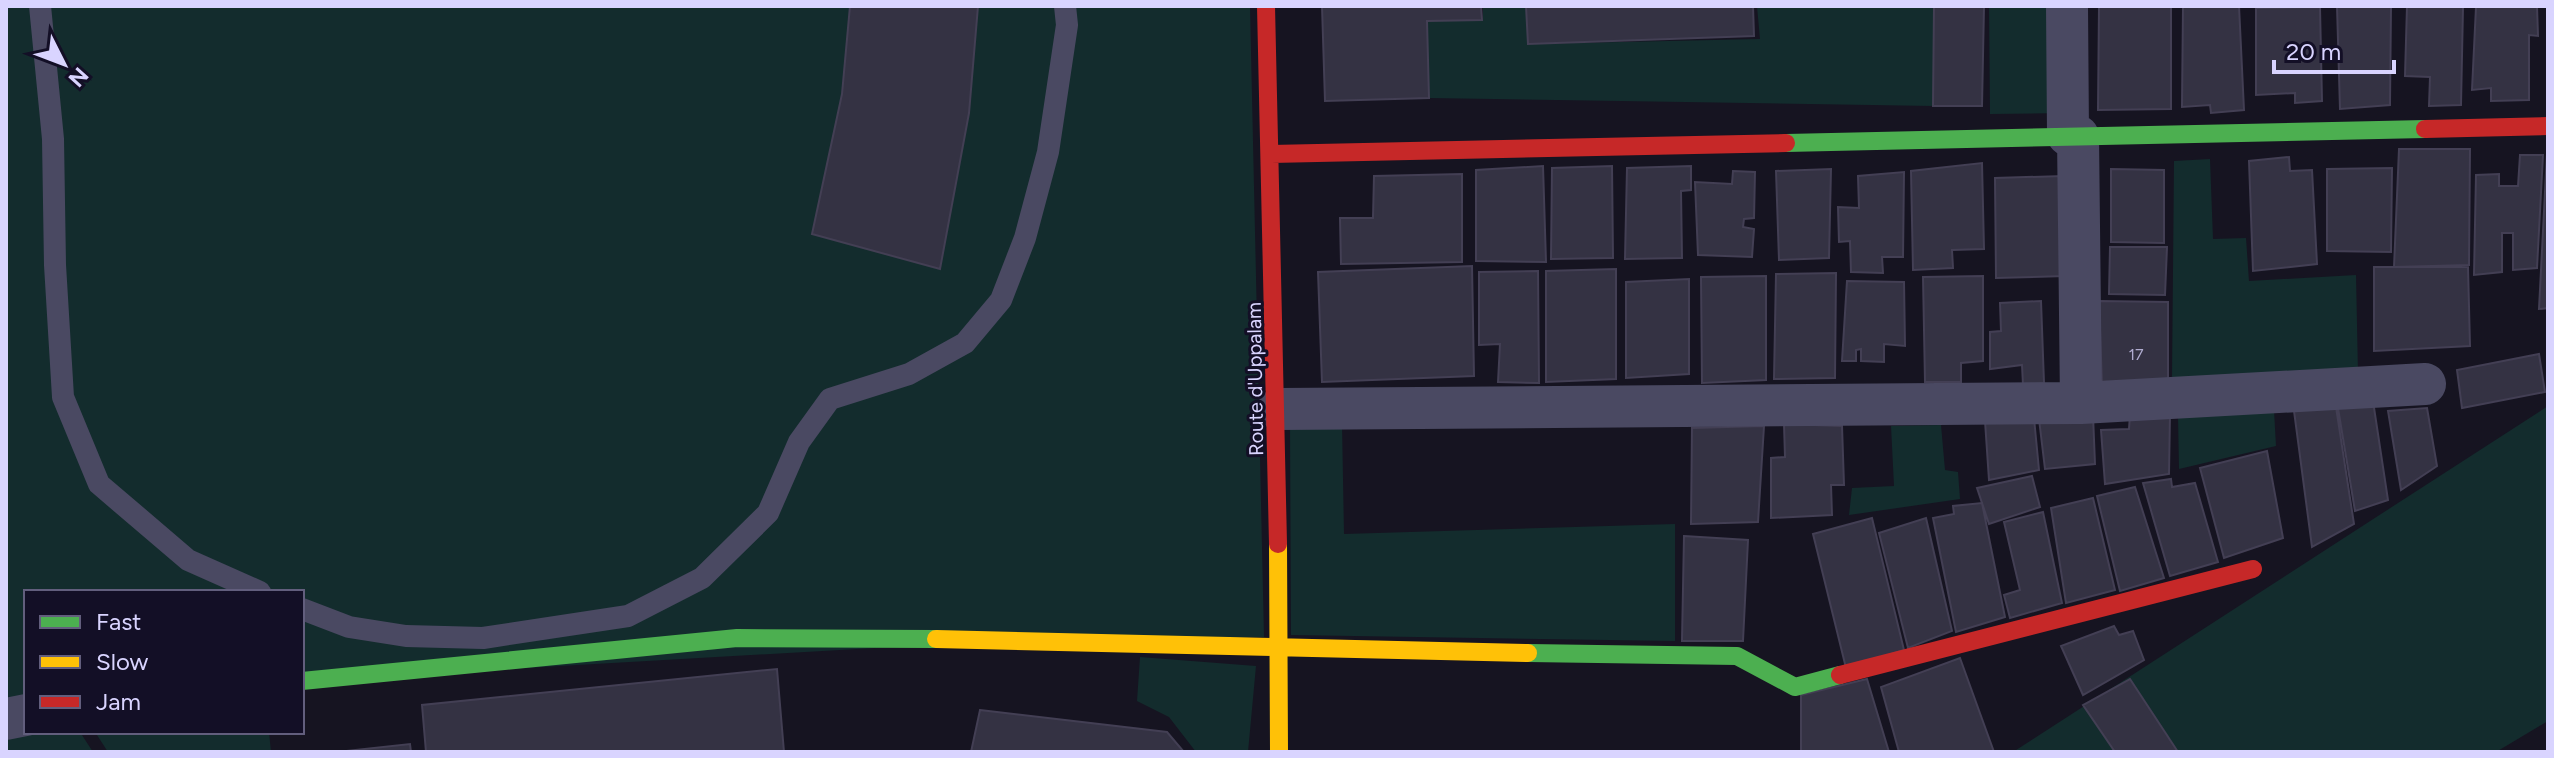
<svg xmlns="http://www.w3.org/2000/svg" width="2554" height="758" font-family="Figtree,sans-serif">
	<rect width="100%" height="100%" fill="#161421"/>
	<path fill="#132c2d" d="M6 6H1250L1264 637 1013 640 302 681V592H26V715L6 719Z
		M1483 6H1526L1528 44 1760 39 1757 6H1934L1933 106 1429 98 1427 21 1483 20Z
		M1989 6H2061L2062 113 1990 114Z
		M2210 159 2213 239 2246 238 2249 281 2356 275 2358 373 2172 379 2174 161Z
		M2548 406V721L2496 752H2013Z
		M2274 410 2276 446 2179 469 2178 416Z
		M1342 423 1344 534 1675 524V641L1291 635 1290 425Z
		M1941 425 1945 470 1958 472 1960 499 1849 515 1852 488 1894 486 1891 426Z
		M1140 657 1256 666 1248 752H1196L1169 717 1137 701Z
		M6 732H80L93 752H6Z
		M95 732H269L271 752H108Z"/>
	<path fill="#343243" stroke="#433f54" stroke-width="2" d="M850 6H978L969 113 940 269 812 234 842 94Z
		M1322 6H1481L1482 20 1427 21 1429 98 1325 101Z
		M1526 6H1753L1754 36 1528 44Z
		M1934 6H1984L1982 106H1933Z
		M2099 6H2171V109L2098 110Z
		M2183 6H2239L2244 110 2211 113 2210 105 2182 107Z
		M2337 6H2391L2390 105 2340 109Z
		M2407 6 2463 7 2461 105 2429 106 2430 77 2405 76Z
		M2537 6 2538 36 2529 35V100L2491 101V88L2472 90 2476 7Z
		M2320 7 2322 101 2295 103V93L2256 95V8Z
		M2399 149H2470L2469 265 2394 267Z
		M2547 153 2548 308 2539 309Z
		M2520 155H2543L2537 268 2513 270V233H2502V272L2474 275 2476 175 2499 174V186H2518Z
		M2289 157 2290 171 2312 170 2317 264 2253 271 2249 161Z
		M1982 163 1984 249 1952 250 1953 268 1913 270 1911 171Z
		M1543 166 1546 262 1476 261V170Z
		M1612 166 1613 258 1551 259 1552 168Z
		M1691 166V190L1681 191 1682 258 1625 259 1627 168Z
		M2392 168 2391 252 2327 251V169Z
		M1831 169 1829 258 1779 260 1776 171Z
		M2111 169 2164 170V243L2111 242Z
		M1733 171 1755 172 1754 218 1744 219 1743 227 1754 229 1752 257 1698 255 1695 182 1732 184Z
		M1904 172 1903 257H1882L1883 273 1851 272 1850 241 1839 242 1838 207 1859 208 1858 176Z
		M1462 174V262L1341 264 1340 218H1373L1374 176Z
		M2063 176 2065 276 1996 278 1995 178Z
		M2110 247H2167L2165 295 2109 294Z
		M1472 266 1474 376 1322 382 1318 272Z
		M2374 267H2468L2470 346 2374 351Z
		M1616 269V379L1546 382V271Z
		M1538 271 1539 383 1498 382 1500 344 1479 345V272Z
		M1836 273 1835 378 1774 379 1776 274Z
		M1766 276V380L1702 383 1701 277Z
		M1983 276V361L1961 363V382H1925L1923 277Z
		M1689 279V374L1626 378V282Z
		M1847 281 1904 282 1905 346 1884 344V362L1861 361V349L1856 350V361H1842Z
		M2041 301 2044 383 2023 385 2022 365 1990 369V332L2001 331 2000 303Z
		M2099 301 2168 302V379L2102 385Z
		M2539 354 2545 392 2462 408 2457 370Z
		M2373 401 2388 500 2355 511 2338 408Z
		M2336 407 2354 524 2312 547 2294 411Z
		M2427 408 2437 466 2401 490 2388 411Z
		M2170 413 2169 474 2105 484 2101 430 2129 429 2130 414Z
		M2093 415 2095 464 2045 469 2039 419Z
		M2034 418 2039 470 1989 480 1985 421Z
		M1784 424 1842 426 1844 485H1831L1832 515 1771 518V458L1785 457Z
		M1764 426 1758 522 1691 524 1692 428Z
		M2267 451 2283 538 2224 558 2200 468Z
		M2032 476 2040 507 1989 524 1977 488Z
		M2171 479 2172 487 2195 483 2218 562 2170 576 2143 483Z
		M2135 487 2164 578 2120 591 2097 496Z
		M2093 498 2115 590 2066 603 2051 508Z
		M1982 503 2005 617 1956 632 1933 518 1954 514 1953 506Z
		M2043 512 2062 603 2010 618 2004 595 2020 590 2004 522Z
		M1872 518 1904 650 1846 668 1813 534Z
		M1926 518 1952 631 1908 648 1879 533Z
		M1684 536 1748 540 1743 641H1682Z
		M2114 626 2119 635 2133 631 2144 660 2083 695 2061 646Z
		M1960 658 1994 752H1899L1881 687Z
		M777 669 784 752H426L422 705Z
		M1867 679 1889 752H1801V695Z
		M2130 679 2178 752H2115L2083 705Z
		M980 710 1167 732 1184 752H971Z
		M410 744 411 752H337Z"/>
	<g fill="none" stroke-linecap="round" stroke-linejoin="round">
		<path stroke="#4a4962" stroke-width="22" d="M40 6 53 139 55 265 63 397 99 484 188 560 260 592
			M302 609 349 627 406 636 483 638 628 616 702 578 768 513 799 442 830 399 909 374 965 343 1001 300 1025 238 1048 152 1067 25 1065 6"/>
		<path stroke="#4a4962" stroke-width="42" d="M2067 6 2068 135
			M2078 136 2081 403
			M1278 409 2081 403 2425 384
			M6 719 26 715"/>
		<path stroke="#4caf50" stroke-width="18" d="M1786 143 2425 129
			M1528 653 1737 656 1795 687 1840 675
			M302 681 737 638 936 639"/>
		<path stroke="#ffc107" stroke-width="18" d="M1278 544 1279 752
			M936 639 1528 653"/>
		<path stroke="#c62828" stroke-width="18" d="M1266 6 1278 544
			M2425 129 2548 126
			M1271 154 1786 143
			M1840 675 2253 569"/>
	</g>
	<g text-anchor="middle" stroke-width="6" stroke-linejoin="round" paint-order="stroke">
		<g font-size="16" fill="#b0acd0">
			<text x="2136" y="360">17</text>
		</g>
		<g font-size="20" fill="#d9d4ff" stroke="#130f26">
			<text transform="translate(1255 379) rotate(-91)" y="7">Route d'Uppalam</text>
		</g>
	</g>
	<rect width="2554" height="758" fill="none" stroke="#d9d4ff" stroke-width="16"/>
	<rect x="24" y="590" width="280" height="144" fill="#130f26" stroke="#625e7d" stroke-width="2"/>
	<rect x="40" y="616" width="40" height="12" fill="#4caf50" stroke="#625e7d" stroke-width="2"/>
	<text x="96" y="630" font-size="24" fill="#d9d4ff">Fast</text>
	<rect x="40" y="656" width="40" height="12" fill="#ffc107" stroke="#625e7d" stroke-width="2"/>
	<text x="96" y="670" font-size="24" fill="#d9d4ff">Slow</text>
	<rect x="40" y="696" width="40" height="12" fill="#c62828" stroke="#625e7d" stroke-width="2"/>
	<text x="96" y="710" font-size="24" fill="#d9d4ff">Jam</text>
	<g transform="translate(64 64) rotate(132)" stroke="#130f26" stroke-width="6" paint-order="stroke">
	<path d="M0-6L14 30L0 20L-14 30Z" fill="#d9d4ff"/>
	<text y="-12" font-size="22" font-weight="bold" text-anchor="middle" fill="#d9d4ff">N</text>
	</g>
	<path d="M2274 60v12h120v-12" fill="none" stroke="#d9d4ff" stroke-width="4"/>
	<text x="2286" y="60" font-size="24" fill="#d9d4ff" stroke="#130f26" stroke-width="6" paint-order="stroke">20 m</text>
</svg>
